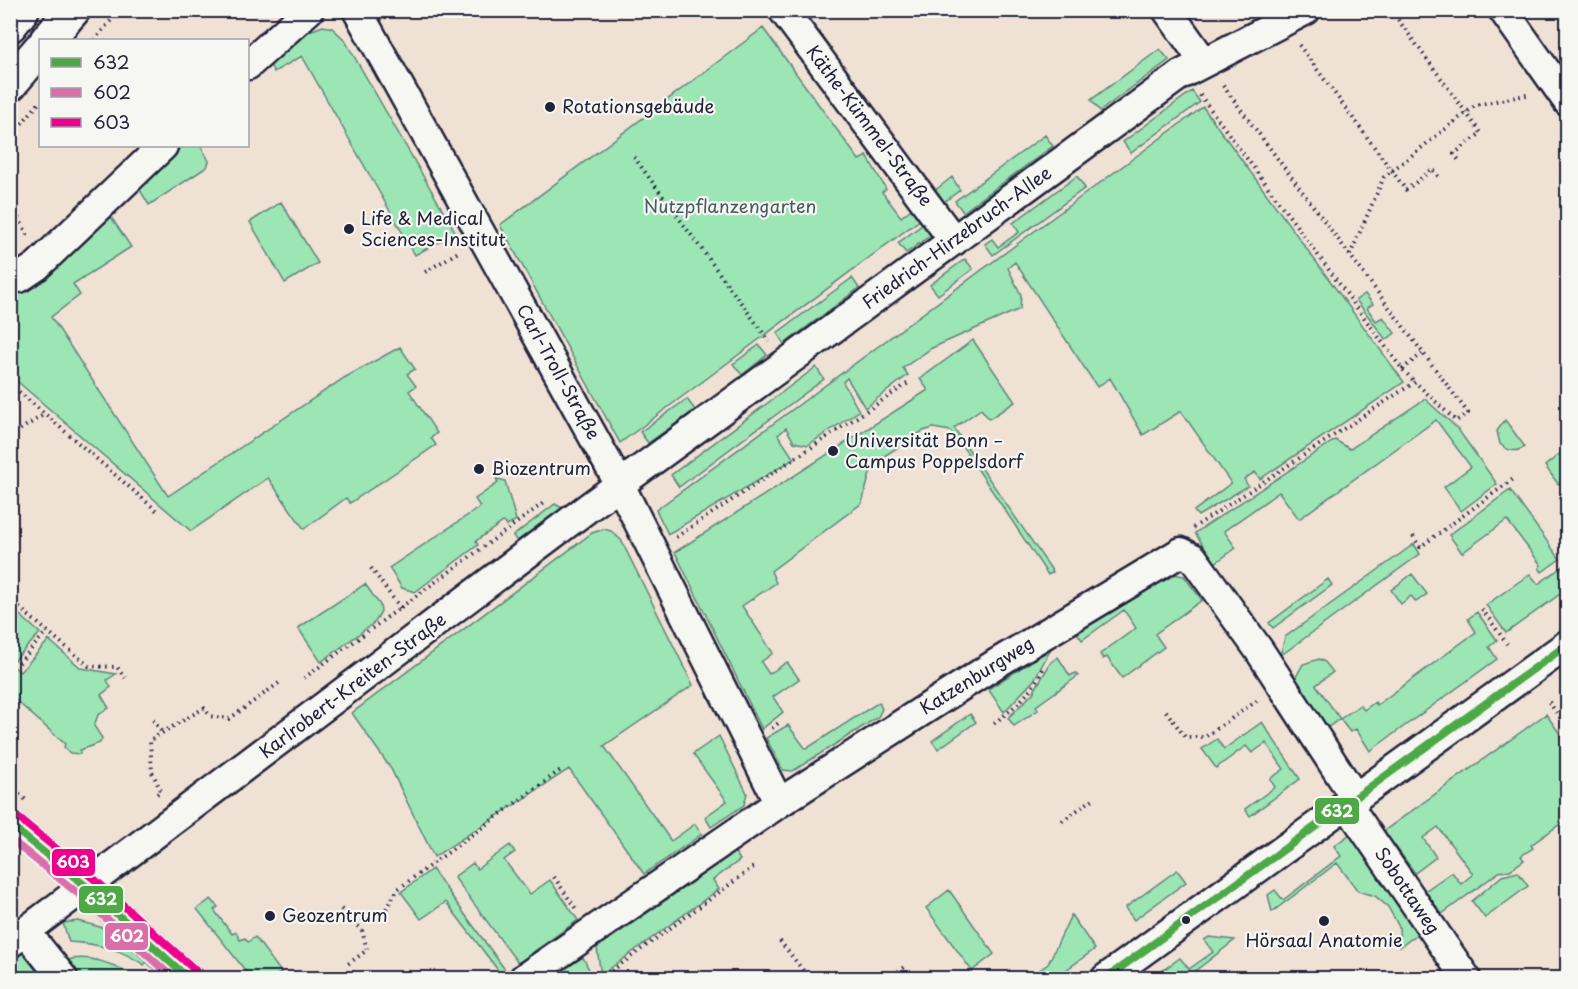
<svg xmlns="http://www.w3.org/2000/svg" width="1578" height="989" font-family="'Playpen Sans',sans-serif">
	<rect width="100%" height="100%" fill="#f0e1d5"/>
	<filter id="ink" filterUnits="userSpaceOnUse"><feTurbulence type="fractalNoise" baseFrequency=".0167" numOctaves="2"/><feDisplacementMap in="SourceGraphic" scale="12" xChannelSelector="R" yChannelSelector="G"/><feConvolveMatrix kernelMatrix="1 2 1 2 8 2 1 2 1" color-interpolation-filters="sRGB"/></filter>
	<g filter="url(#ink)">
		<path fill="#9ce5b5" stroke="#5f8478" stroke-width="1.5" d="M323 26 332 28 344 39 456 233 415 255 302 56 274 72 269 63 307 32Z
			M763 28 859 160 867 156 886 189 882 192 901 217 952 177 960 190 620 443 500 225Z
			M1160 49 1169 60 1100 111 1091 100Z
			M1192 91 1200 102 1131 153 1123 142Z
			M1203 107 1404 382 1260 479 1255 472 1244 479 1248 486 1198 516 1194 511 1231 483 1181 411 1143 435 1110 378 1097 387 1015 262 1008 268 1021 295 1020 309 932 348 903 368 908 375 865 408 847 378 843 382 859 411 808 445 794 442 786 428 778 435 794 459 668 534 656 510Z
			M1045 135 1053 146 963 212 955 201Z
			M182 146H201L209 161 207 167 149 205 138 187Z
			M1077 176 1085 188 993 255 985 244 992 239 998 247 1019 232 1013 223Z
			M281 202 318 263 285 283 250 222Z
			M109 214 131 247 73 284 80 295 51 317 168 496 344 378 400 347 415 369 407 374 416 386 409 391 437 433 431 438 436 445 350 503 346 498 304 529 268 478 191 531 11 376V299L22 283Z
			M934 216 942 227 906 253 898 243Z
			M965 259 973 269 938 295 930 285Z
			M852 278 859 288 784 344 777 333Z
			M1365 294 1373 304 1367 308 1376 321 1383 317 1395 333 1386 340 1356 300Z
			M973 340 1015 402 989 419 981 409 954 428 1053 572 1048 575 957 438 950 431 933 428 923 431 878 460 870 473 862 503 771 571 776 583 742 606 773 653 761 662 769 674 787 662 799 679 773 697 783 712 762 729 675 552 928 390 920 379Z
			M759 345 767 355 742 375 733 364Z
			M816 367 824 379 679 487 671 475Z
			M687 399 695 410 648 443 640 432Z
			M1425 399 1457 428 1497 484 1461 511 1444 487 1471 467 1436 420 1299 519 1279 492 1224 531 1236 548 1215 563 1195 533 1335 440 1350 449Z
			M1505 420 1525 447C1515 453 1508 451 1500 444L1497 431Z
			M1567 448V477L1558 484 1545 466Z
			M496 478 505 481 516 520 507 526 503 522 476 541 478 545 415 592 402 588 389 568 480 507 475 499 498 483Z
			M1510 490 1560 559 1542 572 1539 568 1541 565 1507 520 1462 553 1449 535Z
			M555 504 564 509 519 544 513 536Z
			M604 529 611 531 621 540 693 685 604 746 671 841 695 824 702 834 644 874 569 769 434 857 391 769 352 713 592 533Z
			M1414 544 1420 554 1280 656 1285 637Z
			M1565 565 1567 569V589L1506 633 1486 605 1530 574 1538 584Z
			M1173 574 1184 576 1202 600 1155 634 1164 647 1122 678 1107 657 1103 659 1100 654 1136 628 1124 610 1082 640 1077 633Z
			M1412 574 1427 594 1416 602 1411 596 1401 604 1391 590Z
			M1328 579 1332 585 1273 628 1269 623Z
			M365 584 380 605 381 611 375 622 321 662 298 628Z
			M11 607 40 633 11 664 20 672 49 640 81 668 116 674 107 680 111 687 101 695 109 708 98 715 94 726 102 738 100 743 80 750V754L70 753 64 747 65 744 11 696Z
			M1477 612 1497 640 1489 647 1497 659 1370 751 1356 729 1350 732 1340 719 1324 730 1297 685 1296 677 1303 664 1319 659 1325 662 1333 672 1316 685 1340 719 1360 705 1364 710 1375 702 1377 705 1476 632 1468 619Z
			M1051 649 1034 680 1004 712 988 689Z
			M1058 657 1070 676 1075 673 1078 676 1036 706 1038 710 1014 726 1008 718 1033 693 1051 662Z
			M879 702 882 709 878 717 793 771 783 770 766 738 788 725 806 749Z
			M970 714 976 722 938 749 932 741Z
			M1546 714 1567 744V819L1531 845 1533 848 1521 856 1524 860 1510 870 1499 872 1442 914 1425 891 1452 872 1461 884 1473 874 1438 827 1423 838 1436 857 1415 873 1384 831Z
			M1262 722 1300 779 1250 816 1245 809 1275 787 1270 779 1284 769 1266 743 1252 753 1246 746 1216 768 1202 749 1217 739 1224 749Z
			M719 736 747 793 744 805 711 827 705 817 727 801 693 754Z
			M1350 834 1420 932 1400 947 1399 927 1388 907 1375 896 1358 891 1337 863 1272 912 1268 895 1275 890 1283 900 1341 856 1334 846Z
			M510 845 515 852 504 860 530 894 550 880 578 920 518 963 454 877 473 863 477 869Z
			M735 852 740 860 713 880 719 889 601 975 597 948Z
			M432 869 506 971 504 978 446 902 421 919 401 892Z
			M1177 870 1186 882 1134 920 1125 908Z
			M1518 872 1528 886 1485 918 1472 901 1502 876Z
			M949 890 994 954 972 971 926 908Z
			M211 899 218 907 214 910 232 934 236 932 240 940 245 938 248 942 255 937 281 972 273 978H251L197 909Z
			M1071 915 1095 949 1055 978H1028L1048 964Z
			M78 921 111 930 149 959 144 965C120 948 97 944 69 942L63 923Z
			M1209 937 1235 940 1186 978H1152L1180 958 1189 969 1213 952 1204 940Z
			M22 952 39 974C75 947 103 959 139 978H11L10 961Z
			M583 957 593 978H552Z"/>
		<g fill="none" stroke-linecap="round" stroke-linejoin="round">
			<defs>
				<path id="minor" d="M357 10 620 485 779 803
					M783 10 954 241
					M1167 10 1204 62
					M1503 10 1568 102
					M248 65 309 10
					M10 277 19 278 37 266 163 146
					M1347 804 1466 978
					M10 825 87 887 188 978
					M26 932 63 978
					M10 943 589 507 1180 75 1306 10
					M524 978 779 803 997 663 1181 552 1193 558 1259 650 1356 799
					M1106 978 1568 644"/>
				<path id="highway" d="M10 25 22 10
					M47 40 73 10
					M10 84 40 49"/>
			</defs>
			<use href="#minor" stroke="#22223b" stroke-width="33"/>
			<use href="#highway" stroke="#22223b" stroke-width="38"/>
			<path stroke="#22223b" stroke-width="4" stroke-dasharray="1.5 4.5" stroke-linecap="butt" d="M1391 10 1481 133 1454 154 1461 163
				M94 40 120 10
				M1299 45 1406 190 1433 169 1440 179
				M1200 95 1402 369 1415 382
				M10 137 40 102
				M634 157 769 341
				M10 209 20 220 28 236
				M1350 255 1384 177 1476 105 1531 94
				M425 272 460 251
				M1402 369 1422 354
				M10 384 157 511
				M10 436 45 414
				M10 454H11
				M1193 528 1415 382 1456 421 1468 413 1221 83
				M1413 536 1420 547 1516 477
				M676 537 910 382
				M371 568 400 608
				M10 600 89 666 117 667 125 678
				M1482 609 1507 644
				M19 663 47 631
				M304 678 545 502
				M1549 702 1568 729
				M1166 711 1185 737H1205L1258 700
				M153 720 161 731
				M994 723C1015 708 1032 692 1043 669
				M772 728 781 721
				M10 787 26 800
				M157 794 161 791 152 772 150 740 204 708 210 716 229 719 279 683
				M1062 821 1093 799
				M554 877 576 909
				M341 909 362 930 367 950 348 964
				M383 914 398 889 562 769
				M780 941 809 978
				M278 978 283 975 286 978
				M602 978 755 866
				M888 978 905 967"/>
			<use href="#minor" stroke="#f6f6f2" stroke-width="28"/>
			<use href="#highway" stroke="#f6f6f2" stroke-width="33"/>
			<defs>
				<path id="bus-1" d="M10 825 87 887 188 978
					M1106 978 1568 644"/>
				<path id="bus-2" d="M10 839 80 895 173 978"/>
				<path id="bus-3" d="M17 817 94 879 195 970"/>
			</defs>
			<use href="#bus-1" stroke="#f6f6f2" stroke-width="12"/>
			<use href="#bus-2" stroke="#f6f6f2" stroke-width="12"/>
			<use href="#bus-3" stroke="#f6f6f2" stroke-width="12"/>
			<use href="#bus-1" stroke="#4ea846" stroke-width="8"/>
			<use href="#bus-2" stroke="#da6eab" stroke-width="8"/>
			<use href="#bus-3" stroke="#ec008d" stroke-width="8"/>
		</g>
	</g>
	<g fill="#22223b" stroke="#f6f6f2" stroke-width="2">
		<circle cx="550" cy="107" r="6"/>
		<circle cx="349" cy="229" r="6"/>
		<circle cx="833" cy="451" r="6"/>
		<circle cx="479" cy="469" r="6"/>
		<circle cx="270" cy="916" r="6"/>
		<circle cx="1186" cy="920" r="5"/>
		<circle cx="1324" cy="921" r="6"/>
	</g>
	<g text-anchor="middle" stroke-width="4.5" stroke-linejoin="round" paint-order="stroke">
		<g font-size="18" fill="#22223b" stroke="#f6f6f2" text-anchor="start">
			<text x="562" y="113">Rotationsgebäude</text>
			<text x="361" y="225">Life &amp; Medical<tspan x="361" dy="21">Sciences-Institut</tspan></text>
			<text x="845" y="447">Universität Bonn –<tspan x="845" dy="21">Campus Poppelsdorf</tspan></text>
			<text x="491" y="475">Biozentrum</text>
			<text x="282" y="922">Geozentrum</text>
			<text x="1324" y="947" text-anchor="middle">Hörsaal Anatomie</text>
		</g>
		<g font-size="18" fill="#22223b" stroke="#f6f6f2">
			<text transform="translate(869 126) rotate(53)" y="6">Käthe-Kümmel-Straße</text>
			<text transform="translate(957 238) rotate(-36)" y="6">Friedrich-Hirzebruch-Allee</text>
			<text transform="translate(558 372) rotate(61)" y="6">Carl-Troll-Straße</text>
			<text transform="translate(977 676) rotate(-32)" y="6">Katzenburgweg</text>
			<text transform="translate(353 686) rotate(-37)" y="6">Karlrobert-Kreiten-Straße</text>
			<text transform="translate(1407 891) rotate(56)" y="6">Sobottaweg</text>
		</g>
		<g font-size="18" fill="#475c60" stroke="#f6f6f2">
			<text x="730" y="213">Nutzpflanzengarten</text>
		</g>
	</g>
	<g stroke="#f6f6f2" stroke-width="2">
		<rect x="1314" y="797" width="46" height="28" rx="6" fill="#4ea846"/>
		<rect x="51" y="848" width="45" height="29" rx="6" fill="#ec008d"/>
		<rect x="78" y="885" width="46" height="29" rx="6" fill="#4ea846"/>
		<rect x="104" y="922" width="45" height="29" rx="6" fill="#da6eab"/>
	</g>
	<g font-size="16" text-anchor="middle" font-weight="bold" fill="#fff">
		<text x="1337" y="817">632</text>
		<text x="73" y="868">603</text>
		<text x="101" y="905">632</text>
		<text x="127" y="942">602</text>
	</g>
	<rect width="1578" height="989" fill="none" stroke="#f6f6f2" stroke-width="36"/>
	<rect x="18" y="18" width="1542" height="953" fill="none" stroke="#22223b" stroke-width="2" filter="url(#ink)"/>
	<rect x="39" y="39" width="210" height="108" fill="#f6f6f2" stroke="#a1a1a9" stroke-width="1.5"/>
	<rect x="51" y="58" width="30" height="9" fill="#4ea846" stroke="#a1a1a9" stroke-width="1.5"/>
	<text x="93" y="69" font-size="18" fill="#22223b">632</text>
	<rect x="51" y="88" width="30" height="9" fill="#da6eab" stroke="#a1a1a9" stroke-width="1.5"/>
	<text x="93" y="99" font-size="18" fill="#22223b">602</text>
	<rect x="51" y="118" width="30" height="9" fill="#ec008d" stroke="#a1a1a9" stroke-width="1.5"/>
	<text x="93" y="129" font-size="18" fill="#22223b">603</text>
</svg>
